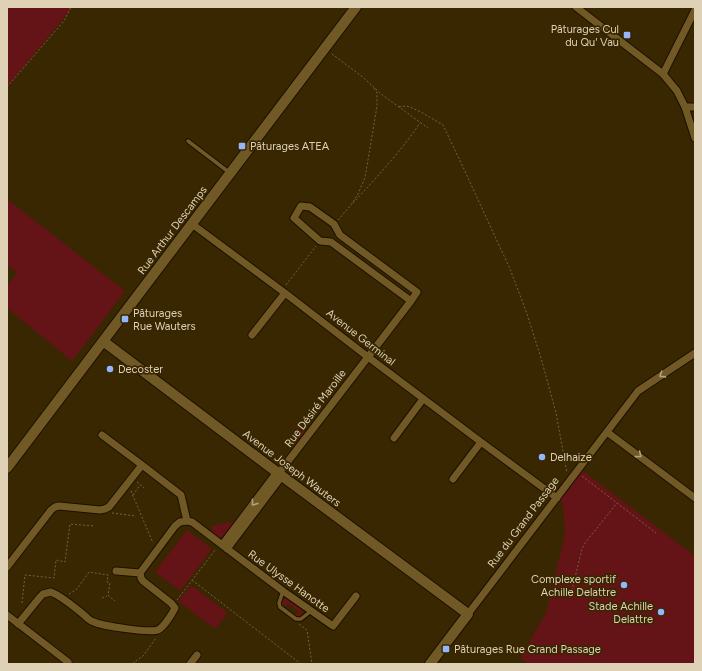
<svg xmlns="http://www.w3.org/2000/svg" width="702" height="671" font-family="Figtree,sans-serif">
	<rect width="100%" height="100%" fill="#382700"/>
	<path fill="#641416" d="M7 7H73L7 87Z
		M7 199 125 291 72 361 7 308V286L17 273 7 265Z
		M297 427 306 433 294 450 285 443Z
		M579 468 695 556V664H529L520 658 546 613 565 534 563 504 557 498Z
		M236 519 222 537H216L212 533V526L231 522Z
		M187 530 212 549 180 591 155 572Z
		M191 585 228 613 215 629 178 601Z
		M286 598C293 600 301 606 303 613L301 616 297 617 294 616V615L300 612 288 604 284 606 282 605 281 603C282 601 283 599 286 598Z"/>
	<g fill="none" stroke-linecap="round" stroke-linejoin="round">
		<defs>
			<path id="lane" d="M188 141 230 173
				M283 591 279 603 280 607 296 619H301L311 611"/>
			<path id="street" d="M576 7 663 74 677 91 685 107 695 138
				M663 74 695 10
				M685 107H695
				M192 224 285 293 368 357 481 442 557 498
				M252 335 285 293
				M607 432 695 498
				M102 435 142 465
				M394 438 423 399
				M279 473 411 301 417 292 340 235 334 224 310 207 301 206 294 218 320 241 331 242 411 301
				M453 479 481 442
				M187 521 192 522 283 591 333 626 356 596
				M222 545 277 472
				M227 549 282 476
				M7 567 51 510 55 507 59 506 100 510 105 509 109 507 142 465 181 495 187 521
				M116 571 140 573
				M468 614 638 391 695 353
				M7 615 68 662
				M18 624 40 597 43 594 51 592C63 597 74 607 84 615 87 618 90 621 94 622 102 626 150 633 158 630 164 627 172 614 175 608L171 603 143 581 141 578 140 573 175 526 180 522 187 521
				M190 664 197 655"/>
			<path id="secondary" d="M103 341 282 476 468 614 430 664
				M7 468 356 7"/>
		</defs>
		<use href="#lane" stroke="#1c1000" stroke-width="5.5"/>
		<use href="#street" stroke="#1c1000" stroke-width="9"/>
		<use href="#secondary" stroke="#1c1000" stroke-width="12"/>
		<path stroke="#736341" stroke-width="1" stroke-dasharray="2 2" stroke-linecap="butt" d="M332 54 364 78 381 94 428 128
			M7 87 64 21 71 7
			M399 107 406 106 410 107 421 112 443 125 463 167 510 269 526 311 541 358 556 413 567 473
			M353 203C377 177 401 151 420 123
			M338 220 351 205 358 194 365 178 377 106V93L374 88
			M286 285 316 246
			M582 476 656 533
			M137 482 144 488
			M131 491 153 543
			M133 495 140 485
			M112 513 136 516
			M192 580 301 664
			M69 594 77 589 89 572 108 575 107 582 110 583 108 595 115 601
			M102 598 107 596
			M570 598 582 549 585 543 617 503
			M177 600 216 549
			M22 603 25 575 54 578 56 560 65 562 70 524 94 526
			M299 624 307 630 312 664
			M134 664V662L143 656 156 638"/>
		<use href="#lane" stroke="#715925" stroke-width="3.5"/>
		<use href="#street" stroke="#715925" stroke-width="7"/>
		<use href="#secondary" stroke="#715925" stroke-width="10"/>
	</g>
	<defs><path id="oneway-chevron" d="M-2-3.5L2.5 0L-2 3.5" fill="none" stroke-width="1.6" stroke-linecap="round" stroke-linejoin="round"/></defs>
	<g stroke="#b2a17c">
		<use href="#oneway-chevron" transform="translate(662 375) rotate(147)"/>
		<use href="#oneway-chevron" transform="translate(639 455) rotate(37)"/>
		<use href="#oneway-chevron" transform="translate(254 503) rotate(127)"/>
	</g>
	<g fill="#95b6fd" stroke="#382700" stroke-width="1.5">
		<rect x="623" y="31" width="8" height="8" rx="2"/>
		<rect x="238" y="142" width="8" height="8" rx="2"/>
		<rect x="121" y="315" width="8" height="8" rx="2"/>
		<circle cx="110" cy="369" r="4"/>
		<circle cx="542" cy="457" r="4"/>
		<circle cx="624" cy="585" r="4"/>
		<circle cx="661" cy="612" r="4"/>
		<rect x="442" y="645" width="8" height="8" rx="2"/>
	</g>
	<g text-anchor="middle" stroke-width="3.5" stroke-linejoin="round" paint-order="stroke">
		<g font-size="11" fill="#ded1b6" stroke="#382700" text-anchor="start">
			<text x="619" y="33" text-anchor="end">Pâturages Cul<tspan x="619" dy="13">du Qu' Vau</tspan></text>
			<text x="250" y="150">Pâturages ATEA</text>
			<text x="133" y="317">Pâturages<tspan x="133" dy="13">Rue Wauters</tspan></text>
			<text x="118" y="373">Decoster</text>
			<text x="550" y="461">Delhaize</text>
			<text x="616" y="583" text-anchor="end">Complexe sportif<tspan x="616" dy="13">Achille Delattre</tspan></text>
			<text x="653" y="610" text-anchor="end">Stade Achille<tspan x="653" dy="13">Delattre</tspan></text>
			<text x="454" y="653">Pâturages Rue Grand Passage</text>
		</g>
		<g font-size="11" fill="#ded1b6" stroke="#382700">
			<text transform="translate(172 230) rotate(-53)" y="4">Rue Arthur Descamps</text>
			<text transform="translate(361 337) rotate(38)" y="4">Avenue Germinal</text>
			<text transform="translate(315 408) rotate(-53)" y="4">Rue Désiré Maroille</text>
			<text transform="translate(292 468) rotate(37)" y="4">Avenue Joseph Wauters</text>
			<text transform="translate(523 522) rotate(-53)" y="4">Rue du Grand Passage</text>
			<text transform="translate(289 581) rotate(36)" y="4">Rue Ulysse Hanotte</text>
		</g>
	</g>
	<rect width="702" height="671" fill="none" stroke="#ded1b6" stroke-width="16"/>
</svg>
